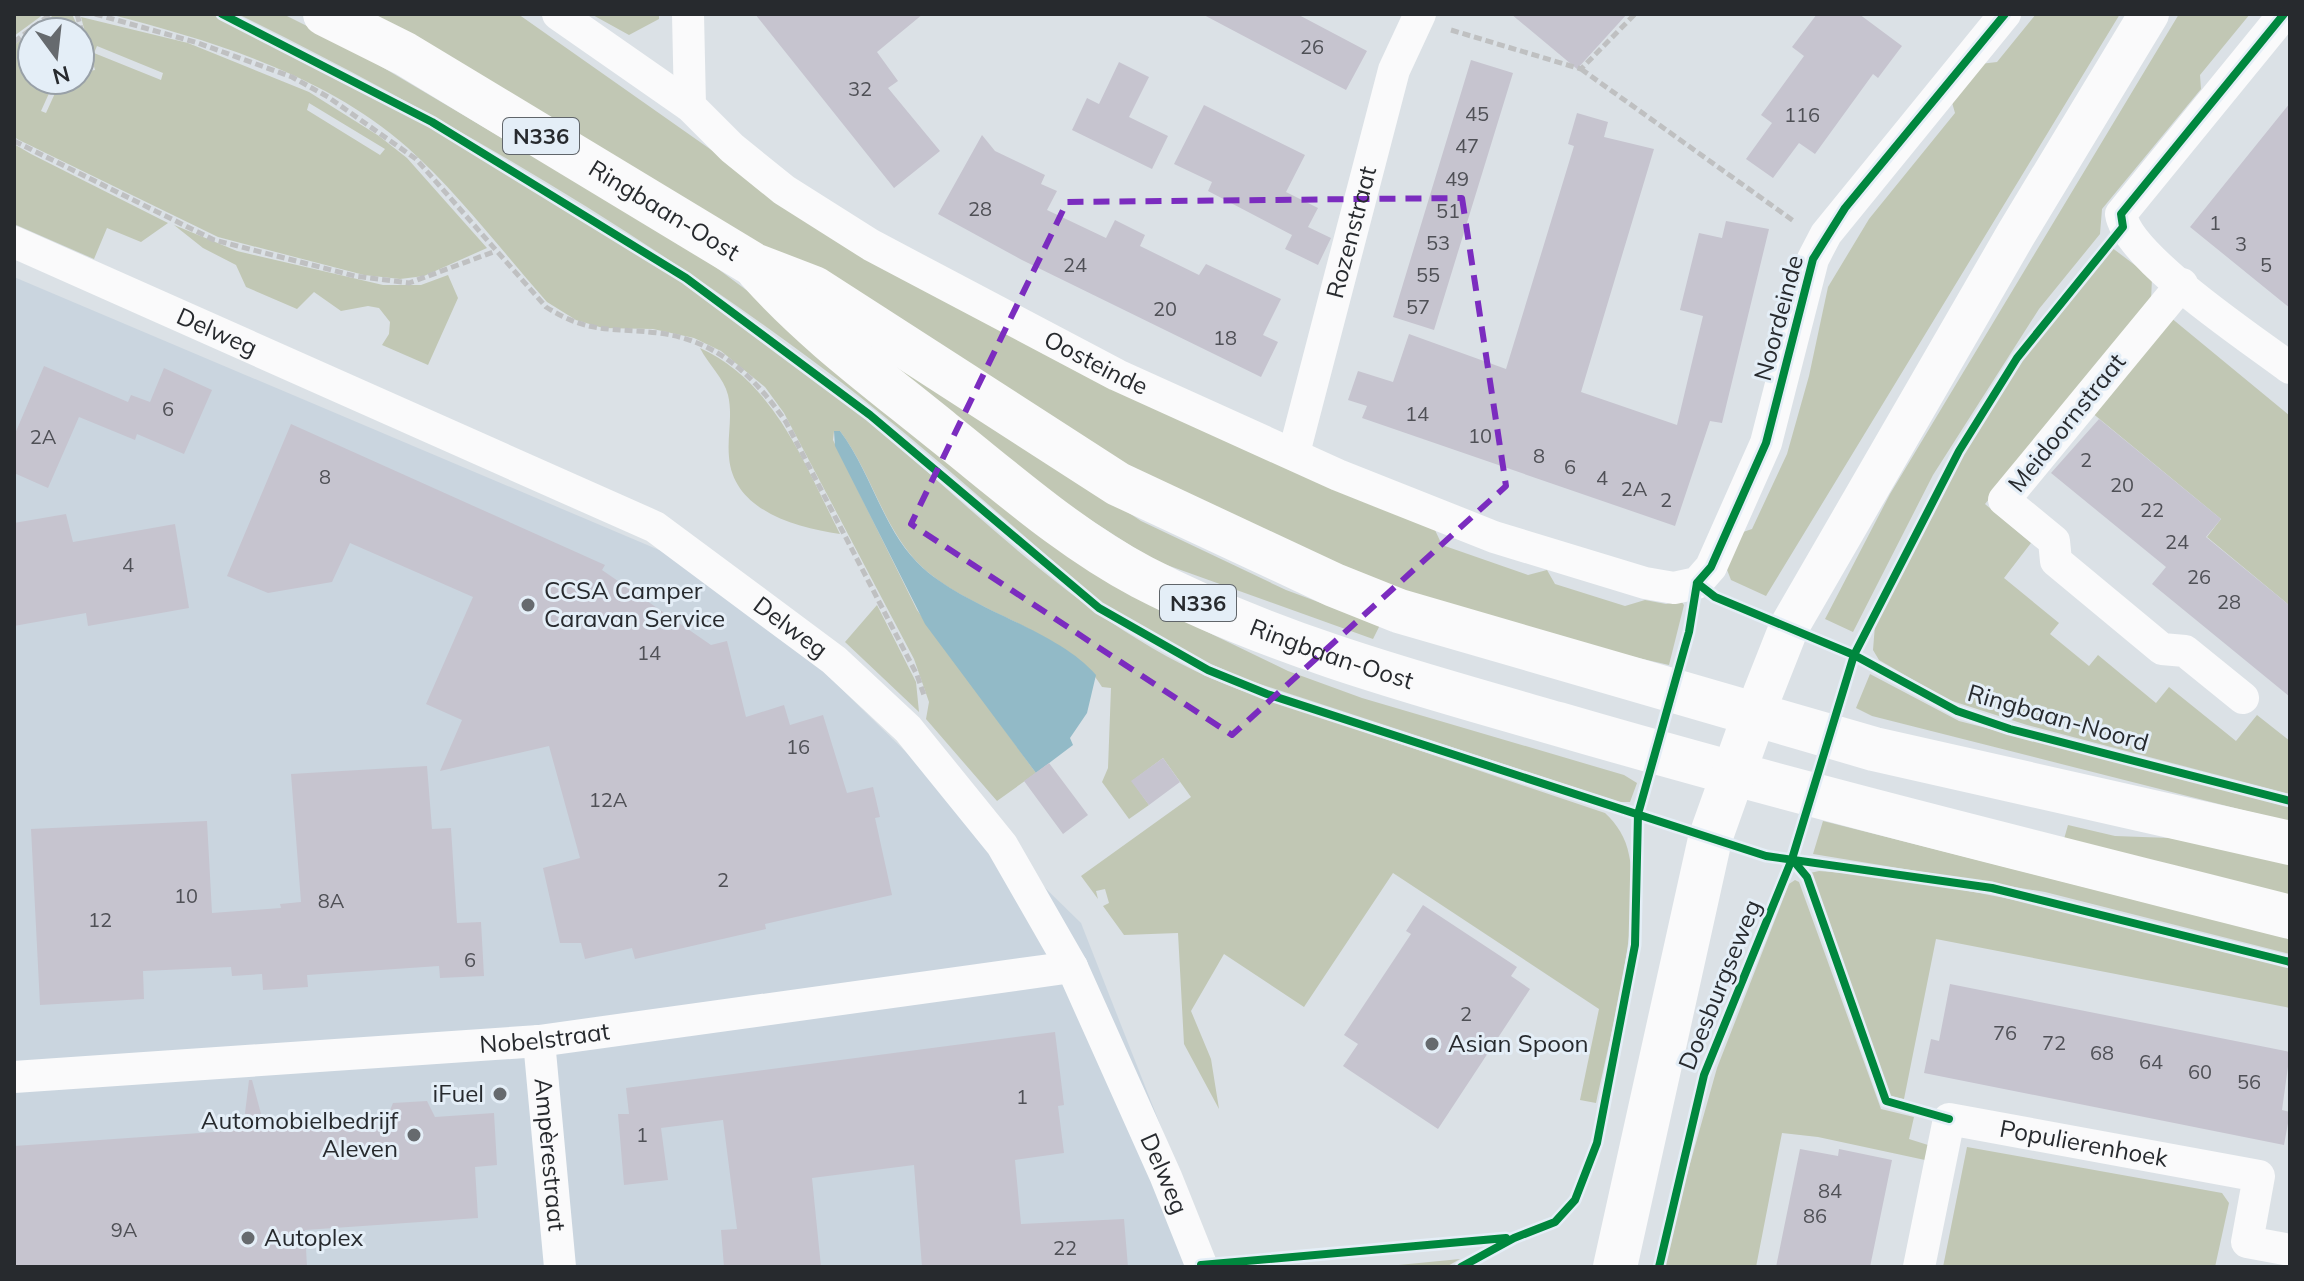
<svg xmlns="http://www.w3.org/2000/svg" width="2304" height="1281" font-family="Mulish,sans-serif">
	<rect width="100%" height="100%" fill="#dbe1e6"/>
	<path fill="#cad5df" d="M14 277 730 580 1081 923 1216 1267H14Z"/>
	<path fill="#c1c7b4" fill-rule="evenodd" d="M14 14H44L14 36Z
		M55 14H72L80 32H32V80H55L41 111 46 113 61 80H80V33L89 71 95 70 81 17 188 43 309 92 379 136 407 158 487 248 424 276 400 279 364 275 218 237 19 140 14 137V45ZM97 46 163 73 161 80 94 53ZM309 103 385 149 380 155 307 110Z
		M109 14C138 14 181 8 210 14 240 20 306 61 337 77 510 168 685 271 837 394 967 499 1084 633 1243 691L1605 813C1617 824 1626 838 1629 855 1643 915 1609 1040 1596 1103L1580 1100 1599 1009 1393 873 1304 1007 1224 954 1191 1011 1211 1059 1219 1109 1184 1044 1178 933 1124 935 1103 906 1109 903 1105 889 1096 891 1098 899 1081 876 1191 797 1163 758 1132 781 1149 805 1129 819 1102 782 1108 768 1111 688 1102 687C1071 632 968 612 921 566 883 529 872 473 840 431H834L833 440 917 610 1036 773 997 801 926 719 929 702 914 659 784 413 765 387 721 351 694 338 653 329 603 328 576 320 547 302C502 251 459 194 408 148 326 75 213 41 109 14Z
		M238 14H283L345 45 698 254 1199 628 1288 671 1362 698 1624 775 1637 783 1630 802H1619L1245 679 1204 661 1100 602C1006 521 913 435 813 361 633 227 439 113 238 14Z
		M368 14H518L869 261 1112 389 1263 458 1435 530 1442 545 1528 575 1547 570 1555 584 1625 606 1645 600 1666 604 1681 601 1684 605 1669 665 1595 648 1368 580 1120 463Z
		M591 14H659V19L629 35Z
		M2036 14H2120L1766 596 1731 580 1724 562 1737 534 1752 529 1787 454 1809 376 1828 287 1869 219 1955 113 1951 99 1980 64 1997 62Z
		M2179 14H2250L2200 75 2201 89 2102 209 2100 234 2039 309 1933 475 1853 632 1825 619 1890 494Z
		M14 144 31 154 168 223 141 242 107 228 94 259 14 224Z
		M174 225 237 251 383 285H421L448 275 458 298 428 365 382 345 389 334 390 322 379 308 368 306 341 311 314 292 297 309 246 287 236 265 203 248Z
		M2111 247 2152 278 2151 301 1985 504 2031 543 2004 578 2059 623 2050 634 2089 666 2098 655 2156 703 2169 687 2236 741 2257 715 2290 741V794L2027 725 1946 699 1879 660 1873 650 1875 625 1958 461 2020 363Z
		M803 295 1141 521 1286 590 1380 625 1373 639 1153 560 1066 504Z
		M2170 317 2290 416V606L2207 537 2221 519 2091 412Z
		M700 348C776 383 804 464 840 534 795 528 733 510 729 457 727 436 733 416 728 395 724 378 708 364 700 348Z
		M877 605 916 682 919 712 845 642Z
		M1870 674 1959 721 2290 806V822L1872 716 1856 708Z
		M1823 821 2290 939V954L2045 892 1813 854Z
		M2068 825 2115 836 2170 838 2290 863V897L2064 839Z
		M1819 871C1978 883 2136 928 2290 968V1008L1936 939 1904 1099 1890 1096 1810 873Z
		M1795 880 1799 882 1881 1109 1914 1117 1909 1139 1928 1145 1925 1160 1818 1137 1782 1133 1756 1267H1661L1717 1068 1789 884Z
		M1967 1147 2222 1193 2229 1203 2215 1267H1943Z
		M1460 1259 1446 1267H1378Z"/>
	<path fill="#92bac7" d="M834 431H840C872 473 883 532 923 568 971 611 1056 629 1096 675L1087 713 1070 738 1073 745 1036 773 925 624 835 446Z"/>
	<path fill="#c6c4cf" d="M755 14H923L877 52 898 81 888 88 940 151 894 188Z
		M1202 14H1297L1367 51 1346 90Z
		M1511 14H1627L1577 69Z
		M1817 14H1859L1902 46 1878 78 1873 74 1815 154 1799 143 1773 178 1746 159 1772 123 1761 115 1804 56 1792 47Z
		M1471 60 1513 73 1434 330 1393 317Z
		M1119 62 1149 77 1129 117 1168 136 1152 169 1072 130 1087 98 1099 104Z
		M2290 103V308L2190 227Z
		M1204 105 1305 155 1286 192 1318 208 1308 227 1331 238 1318 265 1285 249 1292 235 1208 191 1212 182 1174 164Z
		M1577 113 1608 122 1604 137 1654 149 1581 392 1677 425 1703 316 1680 310 1699 233 1722 238 1726 221 1769 229 1722 423 1710 421 1675 526 1362 418 1367 406 1348 400 1358 371 1393 382 1409 334 1506 369 1574 146 1568 144Z
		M982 135 995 151 1045 175 1041 184 1057 191 1047 210 1106 238 1115 220 1145 235 1140 246 1199 275 1206 264 1281 299 1263 335 1278 342 1261 377 1022 260 938 214Z
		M44 366 128 402 131 395 150 402 164 368 212 390 184 454 137 434 135 440 79 417 48 488 14 473V436Z
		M2099 419 2221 519 2206 537 2290 606V697L2152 584 2166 567 2051 473Z
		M291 424 605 565 602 570 711 645 727 641 746 717 784 705 790 725 823 715 847 793 873 787 880 817 875 818 892 895 765 924 766 929 635 959 632 948 585 959 581 943H560L543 868 580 858 549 746 440 771 462 720 426 704 473 597 350 543 332 582 268 593 227 576Z
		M66 514 73 542 175 524 189 608 88 626 86 613 14 626V523Z
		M1163 758 1180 782 1149 805 1131 781Z
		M1049 763 1088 815 1063 834 1024 781Z
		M427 766 432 829 451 828 457 923 481 922 484 976 440 978 439 966 307 975 308 987 263 990 262 974 232 976 231 967 143 971 144 999 40 1005 31 829 207 821 212 913 281 908 280 904 301 902 291 774Z
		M1423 905 1517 967 1511 976 1530 989 1438 1129 1343 1066 1358 1044 1344 1035 1411 934 1406 931Z
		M1950 984 2290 1052 2282 1110 2290 1112 2284 1145 1924 1073 1931 1039 1939 1041Z
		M1055 1032 1064 1105 1058 1106 1064 1153 1015 1160 1021 1224 1124 1219 1128 1267H922L914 1165 812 1178 821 1267H724L721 1230 737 1229 723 1120 661 1128 668 1180 624 1185 618 1114H629L626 1088Z
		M249 1080H252L265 1129 386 1120 393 1103 427 1101 435 1117 494 1113 497 1165 475 1167 478 1218 305 1230 307 1267H14V1146L243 1130Z
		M1800 1149 1838 1156 1839 1149 1892 1160 1870 1267H1776Z"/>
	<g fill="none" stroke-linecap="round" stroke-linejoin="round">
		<path stroke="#bfc0c1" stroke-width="5" stroke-dasharray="8 4" stroke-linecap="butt" d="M77 14 92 69
			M95 14 198 43 292 77 328 97 416 159 546 307C591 335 610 327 658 333 717 340 754 376 786 422L917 675 924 695
			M1451 30 1581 69 1635 14
			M14 42 51 14
			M1581 69 1795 222
			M14 141 214 240 355 276 409 283 496 251"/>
		<g stroke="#fafafb" stroke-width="32">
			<path id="s1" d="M558 14 690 106 732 148 784 190 871 245 1117 375 1338 475 1494 537 1645 583 1674 588 1697 583 1711 567 1766 443 1813 259 1826 234 2005 14"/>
			<path d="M688 14 690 106"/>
			<path d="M2284 14 2121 214C2127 257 2252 339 2290 368"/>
			<path id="s2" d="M14 242 655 527 834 660 908 729 1002 845 1072 967 1166 1177 1202 1267"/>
			<path d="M2182 284 2004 500 2054 541 2056 561 2162 649 2185 651 2243 698"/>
			<path id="s3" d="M1294 453 1394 70 1420 14"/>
			<path id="s4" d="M539 1041 560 1267"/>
			<path id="s5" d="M14 1077 539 1041 1072 967"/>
			<path id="s6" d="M1919 1267 1949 1119 2259 1176 2247 1242 2290 1250"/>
		</g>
		<path stroke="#fafafb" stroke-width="40" d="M1755 713 1789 627 2016 234 2149 14"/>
		<g stroke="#fafafb" stroke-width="44">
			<path id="s7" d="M325 14 405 54 754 265 814 288 1118 484 1334 585 1399 611 1874 749 2290 843"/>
			<path id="s8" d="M758 270C813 332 879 380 943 432 1007 483 1070 539 1142 577 1273 645 1418 684 1558 724 1801 795 2046 855 2290 917"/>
			<path d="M1615 1267 1710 839 1755 713"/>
		</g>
		<defs>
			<path id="cycleway" d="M222 14 432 122 686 278 870 415 1099 608 1208 670 1267 694 1766 856 1992 888 2290 962
				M1697 583 1711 567 1766 443 1813 259 1845 208 2005 14
				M1697 583 1715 597 1854 655 1957 711 2010 729 2290 801
				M1792 859 1807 877 1886 1101 1949 1119
				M1201 1265 1506 1238
				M1461 1267 1514 1238 1555 1222 1575 1200 1597 1143 1635 945 1638 814 1689 632 1697 583
				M1659 1267 1704 1075 1792 859 1854 655 1959 451 2017 358 2123 227 2121 214 2284 14"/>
		</defs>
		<use href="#cycleway" stroke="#e4eef7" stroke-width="13"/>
		<use href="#cycleway" stroke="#00873e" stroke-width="8"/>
	</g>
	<path fill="none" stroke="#7b2cbf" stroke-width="6" stroke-dasharray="16 10" stroke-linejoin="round" d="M1462 198 1506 486 1232 735 911 524 1067 202Z"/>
	<g fill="#666a6e" stroke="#e4eef7" stroke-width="3">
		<circle cx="528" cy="605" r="8"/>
		<circle cx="1432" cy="1044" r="8"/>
		<circle cx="500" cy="1094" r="8"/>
		<circle cx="414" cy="1135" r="8"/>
		<circle cx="248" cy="1238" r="8"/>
	</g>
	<g text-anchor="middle" stroke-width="6" stroke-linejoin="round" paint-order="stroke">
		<g font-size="20" fill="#4f5056">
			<text x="1312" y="54">26</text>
			<text x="860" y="96">32</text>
			<text x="1477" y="121">45</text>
			<text x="1802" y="122">116</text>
			<text x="1467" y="153">47</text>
			<text x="1457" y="186">49</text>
			<text x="980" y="216">28</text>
			<text x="1448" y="218">51</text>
			<text x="2215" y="230">1</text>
			<text x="1438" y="250">53</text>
			<text x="2241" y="251">3</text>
			<text x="1075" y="272">24</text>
			<text x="2266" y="272">5</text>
			<text x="1428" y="282">55</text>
			<text x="1418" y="314">57</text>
			<text x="1165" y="316">20</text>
			<text x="1225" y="345">18</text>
			<text x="168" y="416">6</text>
			<text x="1417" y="421">14</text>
			<text x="1480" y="443">10</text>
			<text x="43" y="444">2A</text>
			<text x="1539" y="463">8</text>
			<text x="2086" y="467">2</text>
			<text x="1570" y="474">6</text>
			<text x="325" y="484">8</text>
			<text x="1602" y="485">4</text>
			<text x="2122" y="492">20</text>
			<text x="1634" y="496">2A</text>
			<text x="1666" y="507">2</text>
			<text x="2152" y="517">22</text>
			<text x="2177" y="549">24</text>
			<text x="128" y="572">4</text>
			<text x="2199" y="584">26</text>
			<text x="2229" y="609">28</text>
			<text x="649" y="660">14</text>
			<text x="798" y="754">16</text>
			<text x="608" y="807">12A</text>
			<text x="723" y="887">2</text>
			<text x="186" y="903">10</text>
			<text x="331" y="908">8A</text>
			<text x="100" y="927">12</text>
			<text x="470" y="967">6</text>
			<text x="1466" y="1021">2</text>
			<text x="2005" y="1040">76</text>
			<text x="2054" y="1050">72</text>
			<text x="2102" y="1060">68</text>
			<text x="2151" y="1069">64</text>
			<text x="2200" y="1079">60</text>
			<text x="2249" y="1089">56</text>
			<text x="1022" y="1104">1</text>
			<text x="642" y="1142">1</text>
			<text x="1830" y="1198">84</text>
			<text x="1815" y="1223">86</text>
			<text x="124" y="1237">9A</text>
			<text x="1065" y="1255">22</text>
		</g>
		<g fill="#e4eef7" stroke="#60656a" stroke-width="2">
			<rect x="503" y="118" width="76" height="36" rx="6"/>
			<rect x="1160" y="585" width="76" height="36" rx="6"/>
		</g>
		<g font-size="22" font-weight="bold" fill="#272a2e">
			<text x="541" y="144">N336</text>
			<text x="1198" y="611">N336</text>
		</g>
		<g font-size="24" fill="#272a2e" stroke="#e4eef7">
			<text dy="8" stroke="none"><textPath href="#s7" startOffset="392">Ringbaan-Oost</textPath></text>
			<text dy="8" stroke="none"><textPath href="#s3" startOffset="228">Rozenstraat</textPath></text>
			<text transform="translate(1779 318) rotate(-75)" y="8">Noordeinde</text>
			<text dy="8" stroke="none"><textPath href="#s2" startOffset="222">Delweg</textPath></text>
			<text dy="8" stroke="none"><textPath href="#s1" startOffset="644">Oosteinde</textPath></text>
			<text transform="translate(2067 423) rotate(-51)" y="8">Meidoornstraat</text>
			<text dy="8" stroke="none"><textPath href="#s2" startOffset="870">Delweg</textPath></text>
			<text dy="8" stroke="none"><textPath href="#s8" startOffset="698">Ringbaan-Oost</textPath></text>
			<text transform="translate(2058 718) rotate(16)" y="8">Ringbaan-Noord</text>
			<text transform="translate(1720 985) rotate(-68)" y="8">Doesburgseweg</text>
			<text dy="8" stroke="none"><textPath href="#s5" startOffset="532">Nobelstraat</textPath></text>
			<text dy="8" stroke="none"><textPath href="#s6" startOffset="288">Populierenhoek</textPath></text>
			<text dy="8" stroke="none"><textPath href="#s4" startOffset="114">Ampèrestraat</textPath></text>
			<text dy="8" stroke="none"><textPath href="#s2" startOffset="1542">Delweg</textPath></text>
		</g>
		<g font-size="24" fill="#272a2e" stroke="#e4eef7" text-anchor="start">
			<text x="544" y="599">CCSA Camper<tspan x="544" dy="28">Caravan Service</tspan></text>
			<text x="1448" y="1052">Asian Spoon</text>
			<text x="484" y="1102" text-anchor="end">iFuel</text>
			<text x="398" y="1129" text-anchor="end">Automobielbedrijf<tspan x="398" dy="28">Aleven</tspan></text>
			<text x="264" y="1246">Autoplex</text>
		</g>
	</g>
	<rect width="2304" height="1281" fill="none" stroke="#272a2e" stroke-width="32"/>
	<g transform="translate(56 56) rotate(165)"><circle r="38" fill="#e4eef7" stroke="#98a0a7" stroke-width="2"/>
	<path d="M0-6L14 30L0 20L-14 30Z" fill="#666a6e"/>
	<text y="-12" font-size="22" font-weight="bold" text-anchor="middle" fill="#272a2e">N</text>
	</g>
</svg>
